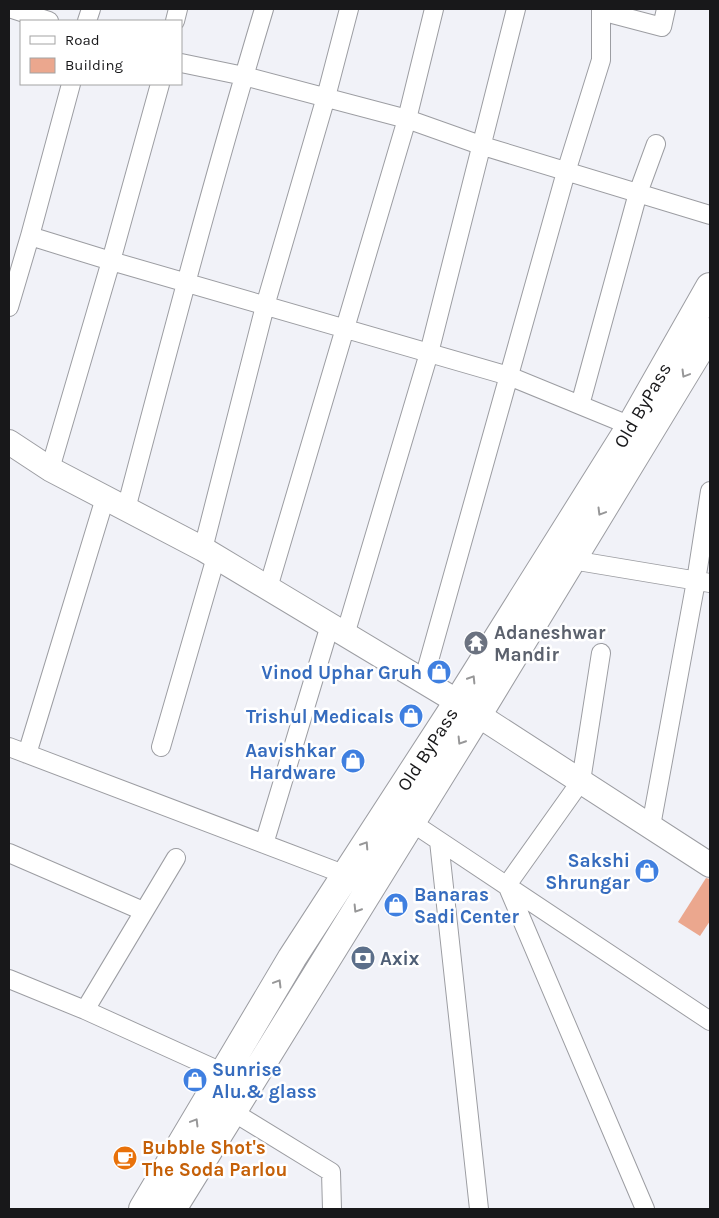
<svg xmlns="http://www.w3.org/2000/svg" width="719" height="1218" font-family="Karla,sans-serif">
	<rect width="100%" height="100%" fill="#f1f2f8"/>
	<path fill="#eba78e" d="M706 878 710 879V921L700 936 678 922Z"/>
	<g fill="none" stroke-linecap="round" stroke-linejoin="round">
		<defs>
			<path id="street" d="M12 9 49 21
				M601 11 662 27 666 9
				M87 21 91 9
				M175 21 178 9
				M181 63 244 76 407 119 483 146 710 215
				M30 236 111 261 509 376 631 426 639 430
				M9 307 30 236 71 84
				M580 405 638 193 656 144
				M50 469 111 261 160 84
				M126 509C170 342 214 175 264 9
				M203 549 265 306 326 97 349 9
				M563 557 572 560 710 583
				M268 588 407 119 434 9
				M345 635 429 353 516 9
				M601 653 581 781 507 885 645 1209
				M423 682 566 172 601 60V9
				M9 747 346 875
				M161 747 216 557
				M27 754 105 498
				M411 822 710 1021
				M651 826 696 581 710 491
				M439 841 479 1209
				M264 844 330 625
				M9 853 143 911
				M9 979 85 1010 224 1073 232 1077
				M85 1010 176 858
				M225 1107 331 1172 332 1209"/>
			<path id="secondary" d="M9 442 50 469 203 549 458 702 710 865"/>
			<path id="primary" d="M143 1209 292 958 458 702 631 426 710 287
				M172 1209 478 714 710 332"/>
		</defs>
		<use href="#street" stroke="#9c9da2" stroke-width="20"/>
		<use href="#secondary" stroke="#9c9da2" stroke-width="26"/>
		<use href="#primary" stroke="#9c9da2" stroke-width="30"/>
		<use href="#street" stroke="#fff" stroke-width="18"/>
		<use href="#secondary" stroke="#fff" stroke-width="24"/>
		<use href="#primary" stroke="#fff" stroke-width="28"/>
	</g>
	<defs><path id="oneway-chevron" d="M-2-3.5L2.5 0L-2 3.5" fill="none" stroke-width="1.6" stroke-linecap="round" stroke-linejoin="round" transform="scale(1.25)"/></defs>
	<g stroke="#979798">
		<use href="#oneway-chevron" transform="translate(685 374) rotate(121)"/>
		<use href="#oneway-chevron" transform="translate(601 512) rotate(121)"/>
		<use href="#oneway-chevron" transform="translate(472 679) rotate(-58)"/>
		<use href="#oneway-chevron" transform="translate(461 741) rotate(122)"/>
		<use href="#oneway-chevron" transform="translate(365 845) rotate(-57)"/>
		<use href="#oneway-chevron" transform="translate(357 909) rotate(122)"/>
		<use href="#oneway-chevron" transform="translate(278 983) rotate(-59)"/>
		<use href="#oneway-chevron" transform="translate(195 1122) rotate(-59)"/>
	</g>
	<defs>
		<symbol id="temple-disc" viewBox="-11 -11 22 22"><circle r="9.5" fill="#6b7280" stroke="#fff"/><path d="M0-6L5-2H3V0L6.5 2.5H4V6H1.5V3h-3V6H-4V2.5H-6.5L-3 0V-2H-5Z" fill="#fff"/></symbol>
		<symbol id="shop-disc" viewBox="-11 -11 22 22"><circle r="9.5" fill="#3f7fe0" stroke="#fff"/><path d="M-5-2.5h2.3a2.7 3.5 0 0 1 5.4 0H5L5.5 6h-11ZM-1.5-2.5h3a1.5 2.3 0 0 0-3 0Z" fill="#fff"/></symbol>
		<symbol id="bank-disc" viewBox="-11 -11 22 22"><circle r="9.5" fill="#5c6f8a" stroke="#fff"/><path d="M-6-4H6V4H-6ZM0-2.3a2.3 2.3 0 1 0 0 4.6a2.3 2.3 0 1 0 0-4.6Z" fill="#fff"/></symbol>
		<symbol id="cafe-disc" viewBox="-11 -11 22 22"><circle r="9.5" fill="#e8710a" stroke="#fff"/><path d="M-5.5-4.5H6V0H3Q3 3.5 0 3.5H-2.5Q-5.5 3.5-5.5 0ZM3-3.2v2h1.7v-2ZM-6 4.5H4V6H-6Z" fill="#fff"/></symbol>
	</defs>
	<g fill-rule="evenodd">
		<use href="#temple-disc" x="462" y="629" width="28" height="28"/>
		<use href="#shop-disc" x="425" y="658" width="28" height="28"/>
		<use href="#shop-disc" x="397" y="702" width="28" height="28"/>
		<use href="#shop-disc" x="339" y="747" width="28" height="28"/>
		<use href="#shop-disc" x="633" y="857" width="28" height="28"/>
		<use href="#shop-disc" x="382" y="891" width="28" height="28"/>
		<use href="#bank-disc" x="349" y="944" width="28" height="28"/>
		<use href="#shop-disc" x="181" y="1066" width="28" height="28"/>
		<use href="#cafe-disc" x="111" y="1144" width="28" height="28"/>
	</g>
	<g text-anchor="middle" stroke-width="5" stroke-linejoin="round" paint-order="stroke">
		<g font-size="19" fill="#18181a" stroke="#fff">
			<text transform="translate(642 405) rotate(-60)" y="7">Old ByPass</text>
			<text transform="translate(427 749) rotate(-57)" y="7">Old ByPass</text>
		</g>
		<g font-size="19" font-weight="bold" fill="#5b616d" stroke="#fff" text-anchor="start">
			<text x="494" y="639">Adaneshwar<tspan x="494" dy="22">Mandir</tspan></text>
		</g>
		<g font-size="19" font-weight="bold" fill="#366cbe" stroke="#fff" text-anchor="end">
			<text x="422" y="679">Vinod Uphar Gruh</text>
			<text x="394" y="723">Trishul Medicals</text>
			<text x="336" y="757">Aavishkar<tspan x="336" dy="22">Hardware</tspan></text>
			<text x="630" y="867">Sakshi<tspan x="630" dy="22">Shrungar</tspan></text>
			<text x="414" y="901" text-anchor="start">Banaras<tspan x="414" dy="22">Sadi Center</tspan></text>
			<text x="212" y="1076" text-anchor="start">Sunrise<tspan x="212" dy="22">Alu.&amp; glass</tspan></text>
		</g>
		<g font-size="19" font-weight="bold" fill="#4e5e75" stroke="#fff" text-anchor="start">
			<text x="380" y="965">Axix</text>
		</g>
		<g font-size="19" font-weight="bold" fill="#c56008" stroke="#fff" text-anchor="start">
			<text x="142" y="1154">Bubble Shot's<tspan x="142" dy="22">The Soda Parlou</tspan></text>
		</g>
	</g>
	<rect width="719" height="1218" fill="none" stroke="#18181a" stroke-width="20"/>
	<rect x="20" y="20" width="162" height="65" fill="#ffffff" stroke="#a3a3a3"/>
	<rect x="30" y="36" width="25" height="8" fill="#ffffff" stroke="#a3a3a3"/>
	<text x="65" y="45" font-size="15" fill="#18181a">Road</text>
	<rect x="30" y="58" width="25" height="15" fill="#eba78e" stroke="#a3a3a3"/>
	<text x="65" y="70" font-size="15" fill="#18181a">Building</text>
</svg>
